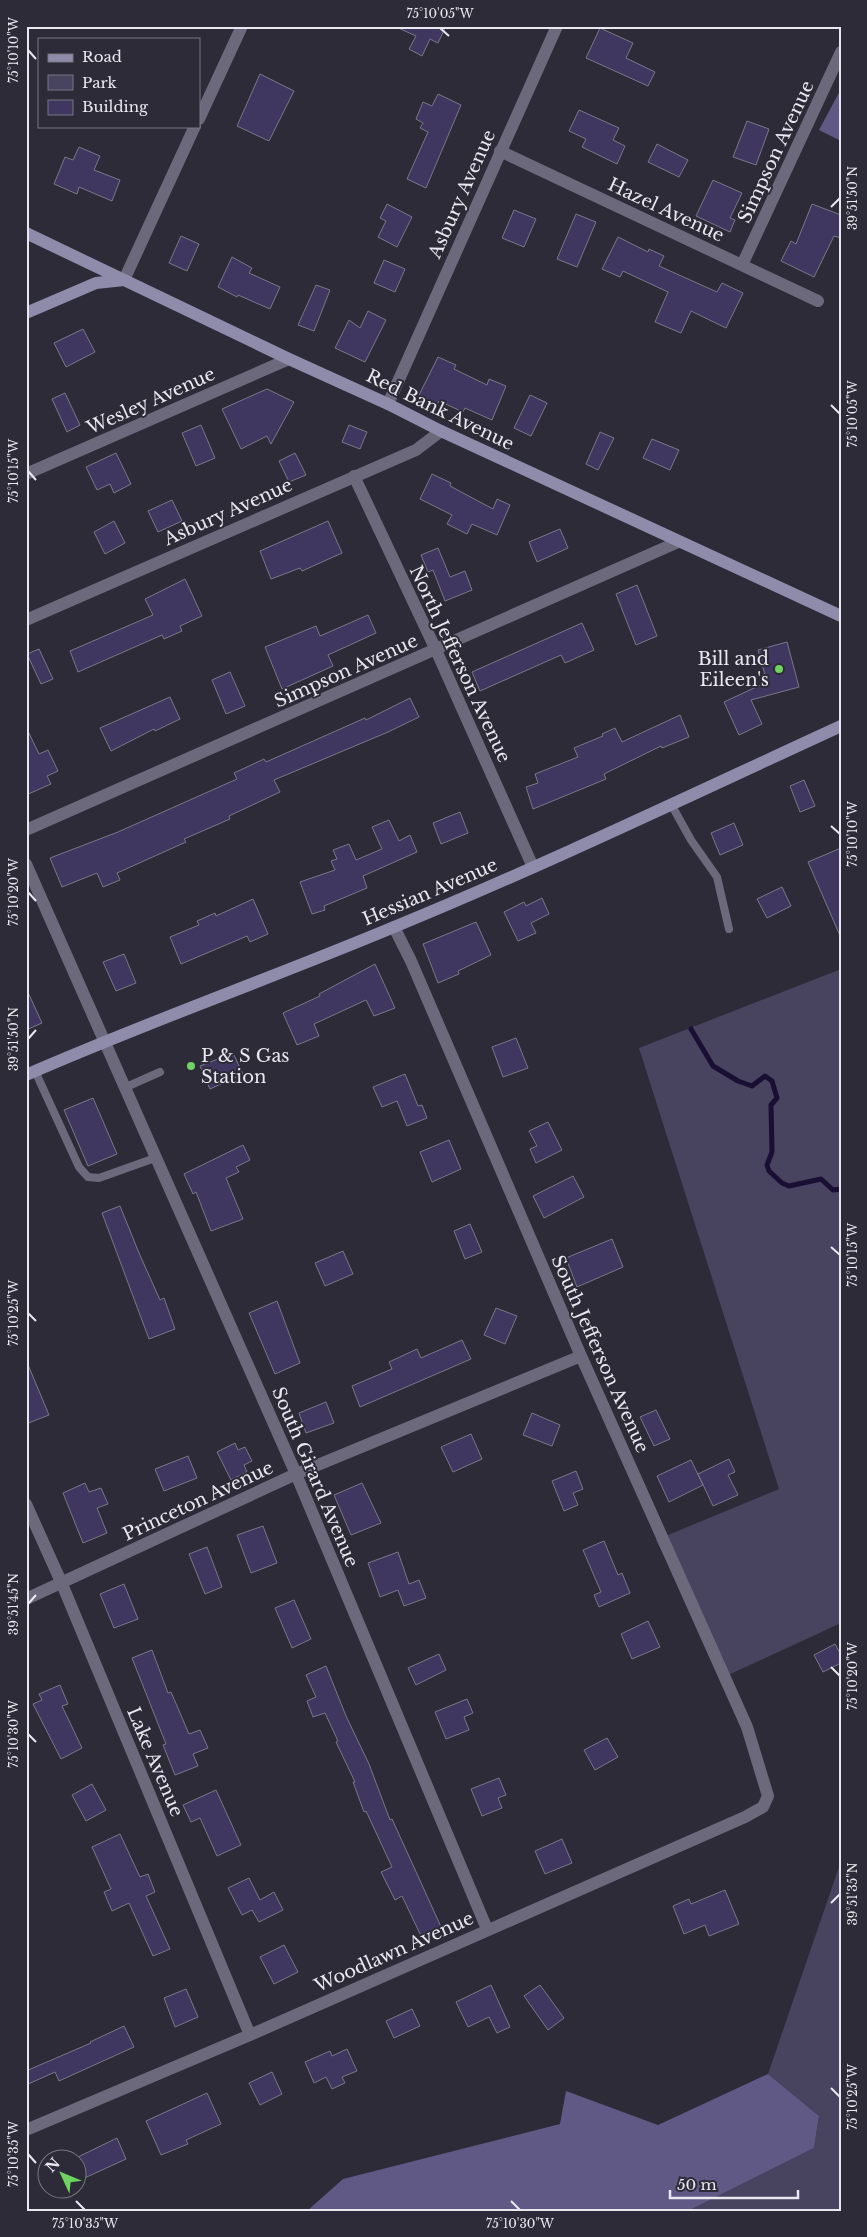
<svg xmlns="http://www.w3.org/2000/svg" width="867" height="2237" font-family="'Libre Baskerville',serif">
	<rect width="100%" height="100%" fill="#2c2b37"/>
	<path fill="#48435f" d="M841 969V1623L724 1677 656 1540 779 1489 639 1048Z
		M841 1861V2211H688L814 2148 819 2116 768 2074Z"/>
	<path fill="#615985" d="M841 89V141L819 130Z
		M768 2074 819 2116 814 2148 688 2211H307L343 2179 560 2124 566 2091 658 2125Z"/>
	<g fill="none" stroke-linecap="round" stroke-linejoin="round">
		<path stroke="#190f34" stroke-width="5" d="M691 1029 713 1066 738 1081 752 1086 765 1076 772 1081 777 1098 771 1105 772 1152 767 1165 769 1171 782 1183 789 1186 821 1179 833 1190 841 1189"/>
	</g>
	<path fill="#3f3760" stroke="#7a7887" d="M394 26H446L438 43 430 39 422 56 409 49 416 36Z
		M600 28 633 43 626 58 655 72 648 86 586 58Z
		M260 74 294 91 269 141 237 126Z
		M438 94 461 105 426 188 407 179 428 132 420 128 423 123 416 119 423 102 432 106Z
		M579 110 619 128 613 140 625 146 617 164 582 147 586 139 569 131Z
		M747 121 769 129 756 165 733 157Z
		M657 144 688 160 679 177 648 162Z
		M79 147 100 156 94 170 120 180 112 201 79 187 77 194 54 184 65 157 73 160Z
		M713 180 742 193 730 218 735 220 730 232 696 216Z
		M387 204 412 217 397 247 378 237 386 221 380 218Z
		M812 204 841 215V238L834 236 814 277 781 261 791 241 796 244Z
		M514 210 536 219 524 247 502 238Z
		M576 214 596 222 577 267 557 259Z
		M181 236 199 244 187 271 169 263Z
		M618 237 648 252 649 249 664 256 659 266 717 292 722 283 743 293 726 328 691 311 681 333 655 322 668 292 623 271 620 277 602 269Z
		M232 257 252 268 249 273 280 287 270 309 238 295 237 297 218 287Z
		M384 260 405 269 395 292 374 283Z
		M316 285 330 290 314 331 298 325Z
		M368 311 386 320 365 362 335 348 349 320 360 328Z
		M83 329 95 352 66 367 54 343Z
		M438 357 456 365 454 369 487 385 489 379 506 386 492 420 465 408 463 412 439 401 437 404 419 395Z
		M267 389 294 402 271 444 267 436 241 449 222 409Z
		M65 393 80 425 67 432 52 399Z
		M530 395 547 403 531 436 514 428Z
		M201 425 215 458 196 466 182 433Z
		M349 425 367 432 360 449 342 442Z
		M600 432 614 438 598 470 586 464Z
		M652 439 679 450 670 470 643 458Z
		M116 453 131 484 114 493 110 484 97 490 86 467Z
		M295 453 306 475 289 482 279 461Z
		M432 474 451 483 450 486 493 509 497 499 510 505 497 535 472 524 467 534 447 524 452 515 420 499Z
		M172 500 182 521 158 532 148 511Z
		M114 521 125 543 105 554 94 532Z
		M328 521 342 553 302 571 300 568 271 579 260 551Z
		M560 529 568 548 537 562 529 542Z
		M438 548 450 577 465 571 472 590 445 601 433 570 428 572 421 555Z
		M185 579 202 616 180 626 182 631 164 639 162 635 78 672 70 651 153 615 145 599Z
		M637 585 657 636 636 645 616 594Z
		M368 615 376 633 328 655 333 666 282 689 265 647 316 626 320 636Z
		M582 623 594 650 565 663 561 655 480 691 472 672Z
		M787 642 799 687 751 700 762 724 739 735 724 702 767 682 758 650Z
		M39 649 53 679 41 684 27 654Z
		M230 672 245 706 226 714 212 680Z
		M170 697 180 719 155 731 154 729 111 751 100 728Z
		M410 698 419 717 388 732 274 780 280 792 229 816 230 819 184 839 186 842 117 873 120 880 103 887 97 873 62 887 50 858 118 832 237 779 234 773 264 759 266 762 365 718 366 720Z
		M680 715 689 737 662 748 661 746 604 774 606 779 533 809 526 787 538 783 535 774 578 757 574 748 603 736 602 734 615 728 622 742Z
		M26 727 39 754 48 750 58 771 47 776 51 784 26 795Z
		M804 780 815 806 800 812 790 786Z
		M460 812 468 833 441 844 433 823Z
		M389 820 399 841 410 835 417 852 363 876 367 888 324 906 325 910 312 914 300 882 335 870 331 861 337 859 333 850 349 844 356 860 382 849 372 827Z
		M734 823 743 845 720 855 711 833Z
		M841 848V938L808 862Z
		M782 887 791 906 767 918 757 899Z
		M542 898 549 914 531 923 536 933 518 941 504 912 524 902 526 906Z
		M253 899 268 934 250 942 247 936 181 964 170 937 199 925 197 921 215 913 216 916Z
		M476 922 491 955 458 971 459 974 438 983 423 944Z
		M124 954 136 983 116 991 103 962Z
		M375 964 395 1008 374 1016 366 1000 314 1024 319 1036 297 1045 283 1013 320 996 319 994Z
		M26 988 42 1023 26 1030Z
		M516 1038 528 1068 503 1077 492 1047Z
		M233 1053 243 1074 210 1089 200 1066Z
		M405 1074 418 1106 422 1105 427 1118 407 1126 397 1101 382 1107 373 1087Z
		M93 1098 117 1154 88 1166 64 1110Z
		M548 1122 562 1150 536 1163 530 1149 537 1146 529 1131Z
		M449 1140 461 1169 432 1182 420 1152Z
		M243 1145 250 1160 236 1167 239 1172 226 1178 243 1219 211 1231 196 1192 193 1194 184 1174Z
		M573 1176 584 1197 544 1218 533 1196Z
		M120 1206 139 1253 160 1300 164 1298 175 1329 149 1339 102 1213Z
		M470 1224 482 1252 465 1259 454 1231Z
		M612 1239 623 1267 577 1287 566 1258Z
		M343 1251 353 1274 325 1286 315 1263Z
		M277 1301 300 1363 275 1374 249 1313Z
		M496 1308 517 1316 505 1344 484 1335Z
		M462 1340 471 1359 360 1407 352 1386 392 1369 389 1362 417 1349 421 1358Z
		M26 1360 49 1415 26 1424Z
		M326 1402 334 1423 306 1433 299 1413Z
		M656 1410 670 1439 654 1446 640 1417Z
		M532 1413 560 1425 552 1446 523 1435Z
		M471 1434 482 1459 453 1472 441 1447Z
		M235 1443 238 1450 245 1447 252 1461 244 1465 247 1472 231 1480 217 1452Z
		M188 1456 197 1478 164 1491 155 1469Z
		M729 1459 735 1472 728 1475 738 1495 713 1506 698 1474Z
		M691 1460 703 1485 669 1502 657 1476Z
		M576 1471 583 1489 573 1493 578 1505 564 1511 552 1481Z
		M85 1483 89 1492 101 1488 108 1504 97 1508 107 1533 83 1543 63 1493Z
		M362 1483 381 1523 351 1535 334 1495Z
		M263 1526 277 1563 251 1573 237 1535Z
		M604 1541 618 1575 622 1573 630 1593 599 1607 594 1595 601 1592 583 1550Z
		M207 1547 222 1587 205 1594 189 1554Z
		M398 1552 409 1584 419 1580 426 1598 404 1606 398 1590 380 1597 368 1563Z
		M124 1584 138 1619 114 1628 100 1594Z
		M294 1600 311 1639 292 1648 275 1608Z
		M648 1621 660 1647 632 1659 621 1634Z
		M835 1644 841 1655V1663L823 1672 814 1655Z
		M152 1650 168 1693 171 1692 189 1734 200 1730 208 1748 193 1754 198 1766 175 1775 163 1745 166 1744 132 1658Z
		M439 1654 446 1670 416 1685 408 1668Z
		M326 1666 346 1716 369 1764 390 1820 392 1819 442 1929 422 1938 402 1896 395 1900 381 1872 392 1867 366 1811 364 1812 353 1782H355L336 1742 338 1741 325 1713 313 1717 307 1701 316 1697 306 1675Z
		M60 1685 68 1704 62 1706 82 1748 61 1759 33 1704 42 1700 39 1694Z
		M467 1699 473 1713 464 1717 469 1730 446 1739 435 1712Z
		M607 1738 618 1757 595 1770 584 1750Z
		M499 1778 506 1795 498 1798 502 1808 482 1816 471 1789Z
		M92 1784 106 1810 86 1821 72 1795Z
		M216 1790 241 1845 217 1856 200 1818 191 1822 183 1805Z
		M120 1834 140 1877 148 1874 155 1892 146 1896 170 1949 153 1956 129 1903 112 1911 104 1892 111 1889 92 1847Z
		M562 1839 572 1863 545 1874 535 1851Z
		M249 1878 260 1900 274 1892 283 1910 259 1922 252 1910 242 1915 228 1888Z
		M725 1890 739 1924 709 1936 705 1925 684 1934 673 1906 689 1899 691 1904Z
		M284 1945 298 1972 274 1984 260 1957Z
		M491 1985 510 2027 497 2033 489 2017 468 2027 456 2002Z
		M540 1985 564 2018 548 2030 524 1996Z
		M186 1989 198 2017 175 2027 164 1998Z
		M412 2009 420 2026 394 2038 386 2021Z
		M124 2026 134 2047 59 2081 55 2072 26 2085V2071L91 2043 90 2042Z
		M347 2049 357 2071 342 2077 345 2083 332 2089 326 2077 314 2083 305 2062 330 2051 332 2056Z
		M272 2072 282 2094 260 2105 249 2083Z
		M207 2093 221 2124 186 2140 188 2144 161 2155 146 2121Z
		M117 2138 126 2159 78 2181V2157Z"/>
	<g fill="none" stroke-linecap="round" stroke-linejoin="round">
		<path stroke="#6c697d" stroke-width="8" d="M671 804 691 840 717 877 729 929
			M35 1071 79 1167 88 1177 99 1178 155 1158
			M124 1088 160 1072"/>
		<path stroke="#6c697d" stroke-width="12" d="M199 119 242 26
			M500 151 818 301
			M742 265 841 52
			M124 280 195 126
			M388 404 557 26
			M26 474 289 359
			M354 476 436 650 533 867
			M26 620 416 450 441 431
			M26 830 678 542
			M26 864 296 1474 487 1929
			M26 1504 62 1584 250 2035
			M26 1599 296 1474 581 1356
			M26 2130 250 2035 745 1817 763 1807 768 1796 747 1727 581 1356 411 961 394 927"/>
		<path stroke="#8f8bab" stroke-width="12" d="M26 233 289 359 388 404 441 431 841 616
			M26 313 96 283 124 280
			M26 1075C147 1022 272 978 394 927 545 865 693 794 841 726"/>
	</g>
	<path fill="none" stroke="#e9e8f0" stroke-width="2" d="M440 28 449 36M28 50 36 59M831 207 840 198M831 405 840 414M28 471 36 480M831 826 840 834M28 892 36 901M28 1039 36 1030M831 1247 840 1255M28 1313 36 1321M28 1604 36 1595M831 1667 840 1676M28 1734 36 1742M831 1903 840 1894M831 2088 840 2097M28 2154 36 2163M76 2201 85 2210M511 2201 520 2210"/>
	<g fill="#6ed361" stroke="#2c2b37" stroke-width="2">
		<circle cx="779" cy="669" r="5"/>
		<circle cx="191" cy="1066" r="5"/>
	</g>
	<g text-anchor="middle" stroke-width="4" stroke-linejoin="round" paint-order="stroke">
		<g font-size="18" fill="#e9e8f0" stroke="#2c2b37">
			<text transform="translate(776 152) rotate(-65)" y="6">Simpson Avenue</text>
			<text transform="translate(462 194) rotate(-66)" y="6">Asbury Avenue</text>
			<text transform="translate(666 210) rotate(25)" y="6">Hazel Avenue</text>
			<text transform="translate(151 401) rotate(-24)" y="6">Wesley Avenue</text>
			<text transform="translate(440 410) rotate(26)" y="6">Red Bank Avenue</text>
			<text transform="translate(228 512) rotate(-24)" y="6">Asbury Avenue</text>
			<text transform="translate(460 664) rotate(65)" y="6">North Jefferson Avenue</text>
			<text transform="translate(346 671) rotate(-24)" y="6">Simpson Avenue</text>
			<text transform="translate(430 892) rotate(-23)" y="6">Hessian Avenue</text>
			<text transform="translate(600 1354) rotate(66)" y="6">South Jefferson Avenue</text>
			<text transform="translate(315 1477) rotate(67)" y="6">South Girard Avenue</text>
			<text transform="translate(198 1501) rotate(-25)" y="6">Princeton Avenue</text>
			<text transform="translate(155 1762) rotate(67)" y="6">Lake Avenue</text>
			<text transform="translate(394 1952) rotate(-24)" y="6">Woodlawn Avenue</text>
		</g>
		<g font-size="18" fill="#e9e8f0" stroke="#2c2b37" text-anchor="end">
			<text x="769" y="665">Bill and<tspan x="769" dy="21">Eileen's</tspan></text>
			<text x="201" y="1062" text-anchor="start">P &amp; S Gas<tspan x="201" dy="21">Station</tspan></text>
		</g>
	</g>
	<rect width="867" height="2237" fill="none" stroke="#2c2b37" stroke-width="55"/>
	<rect x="38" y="38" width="162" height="90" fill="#2c2b37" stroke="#787781"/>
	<rect x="48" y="54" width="25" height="8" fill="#8f8bab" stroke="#787781"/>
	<text x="82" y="62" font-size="15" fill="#e9e8f0">Road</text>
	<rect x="48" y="75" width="25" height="15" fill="#48435f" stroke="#787781"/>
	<text x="82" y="88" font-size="15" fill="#e9e8f0">Park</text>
	<rect x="48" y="100" width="25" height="15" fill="#3f3760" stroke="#787781"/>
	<text x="82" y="112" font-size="15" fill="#e9e8f0">Building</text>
	<g transform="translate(62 2174) rotate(314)"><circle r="24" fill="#2c2b37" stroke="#787781"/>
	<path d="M0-4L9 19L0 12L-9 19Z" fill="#6ed361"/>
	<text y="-8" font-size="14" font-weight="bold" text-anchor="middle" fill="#e9e8f0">N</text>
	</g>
	<path d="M670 2190v8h128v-8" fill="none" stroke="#e9e8f0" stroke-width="2.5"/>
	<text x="677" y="2190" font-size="15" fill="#e9e8f0" stroke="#2c2b37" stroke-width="4" paint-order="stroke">50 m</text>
	<rect x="28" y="28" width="812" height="2182" fill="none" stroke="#e9e8f0" stroke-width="2"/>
	<g font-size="12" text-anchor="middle" fill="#e9e8f0">
		<text x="440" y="18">75°10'05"W</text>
		<text transform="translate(14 50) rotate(-90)" y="4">75°10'10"W</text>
		<text transform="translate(853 198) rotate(-90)" y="4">39°51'50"N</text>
		<text transform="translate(853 414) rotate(-90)" y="4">75°10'05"W</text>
		<text transform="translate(14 471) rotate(-90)" y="4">75°10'15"W</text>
		<text transform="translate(853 834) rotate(-90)" y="4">75°10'10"W</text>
		<text transform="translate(14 892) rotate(-90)" y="4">75°10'20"W</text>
		<text transform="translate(14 1039) rotate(-90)" y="4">39°51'50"N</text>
		<text transform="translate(853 1255) rotate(-90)" y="4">75°10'15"W</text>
		<text transform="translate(14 1313) rotate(-90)" y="4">75°10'25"W</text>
		<text transform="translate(14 1604) rotate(-90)" y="4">39°51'45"N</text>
		<text transform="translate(853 1676) rotate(-90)" y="4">75°10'20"W</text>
		<text transform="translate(14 1734) rotate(-90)" y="4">75°10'30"W</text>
		<text transform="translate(853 1894) rotate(-90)" y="4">39°51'35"N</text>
		<text transform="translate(853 2097) rotate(-90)" y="4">75°10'25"W</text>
		<text transform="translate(14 2154) rotate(-90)" y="4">75°10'35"W</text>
		<text x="85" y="2228">75°10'35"W</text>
		<text x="520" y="2228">75°10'30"W</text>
	</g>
</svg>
